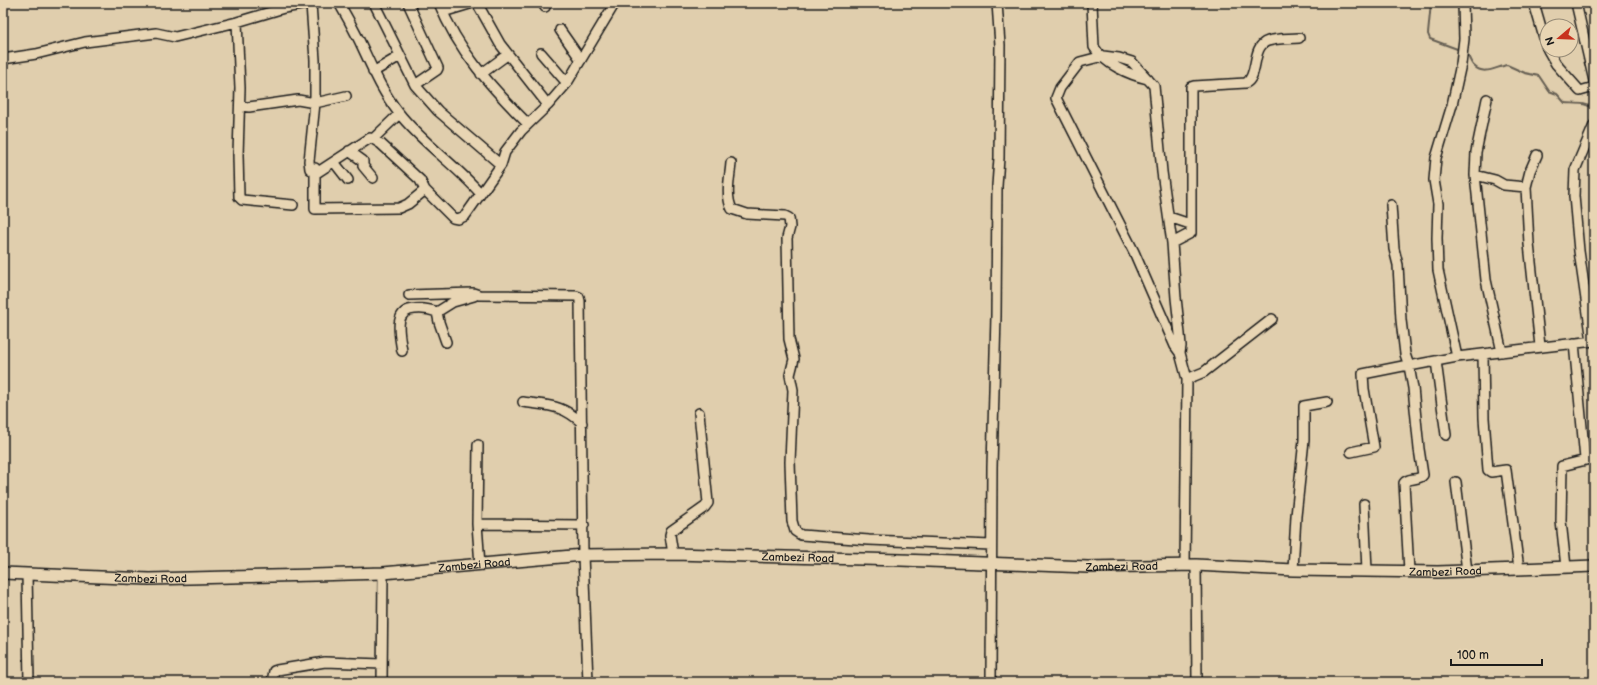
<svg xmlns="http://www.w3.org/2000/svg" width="1597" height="685" font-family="'Balsamiq Sans',sans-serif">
	<rect width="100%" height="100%" fill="#e0cead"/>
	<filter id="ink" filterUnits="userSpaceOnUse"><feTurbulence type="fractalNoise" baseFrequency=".025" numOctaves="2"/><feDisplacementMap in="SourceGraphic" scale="8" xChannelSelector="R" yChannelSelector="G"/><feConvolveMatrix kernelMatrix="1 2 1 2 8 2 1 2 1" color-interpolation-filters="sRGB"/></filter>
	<g filter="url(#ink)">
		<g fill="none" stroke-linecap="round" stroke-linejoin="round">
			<path stroke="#655e52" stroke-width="2" d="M1431 3 1428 34 1430 39 1460 50
				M1466 52C1469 56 1470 63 1474 66 1484 76 1496 67 1507 65L1525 73 1539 76 1549 91 1557 94 1565 103C1575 104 1586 102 1594 109"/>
			<defs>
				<path id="minor" d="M339 3C346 15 353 28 359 40 371 65 381 90 398 112 422 143 455 164 480 193
					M374 3 415 85 438 111 501 165
					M408 3 438 68 437 70 415 85
					M439 3C458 51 492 88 528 124
					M477 3 500 44 548 105
					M543 3 545 7
					M1092 3 1094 47C1104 64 1130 75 1148 79
					M1534 3 1547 48
					M1576 3 1594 81
					M311 4 315 60V103L309 161 310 169 313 171 315 168 318 172 370 138 373 139 399 114
					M443 12 473 3
					M237 22 240 88 238 155 239 197 242 200 293 205
					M560 30 581 60
					M1548 50 1556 64 1580 91 1594 87
					M541 53 567 83
					M3 59 36 54 85 42 156 33 175 37 237 22 284 8 313 3
					M373 72 400 56
					M481 74 507 55
					M1487 99 1476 152 1475 175 1486 280 1502 352
					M240 106 249 107 298 100 315 103 346 96
					M373 139 381 144 420 180 425 190 453 218 458 219 465 216 501 165 505 152 521 131 548 105 567 83 615 3
					M349 151 363 161V166L373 178
					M1537 155 1530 171 1526 187 1529 244 1540 346
					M334 162 348 180
					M731 163C730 177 725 196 732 209L747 214 785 216 789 218 790 227 787 238 789 339 794 359 790 375 793 390 790 462 792 521 795 531 801 535 869 540 991 545
					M315 168V209L399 208 408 204 425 190
					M1475 175 1495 180 1504 185 1526 187
					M1391 205 1394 249 1398 265 1401 320 1405 354 1409 366 1413 388 1419 449 1423 475C1419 481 1408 477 1404 483L1409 571
					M1169 217 1190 224
					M1172 243 1191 233V87L1194 86 1246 83C1259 76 1251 46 1268 41 1278 38 1289 39 1299 38
					M409 295 473 293 479 295 576 296 579 297 580 301 583 555 588 682
					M437 312 439 322 446 342
					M1592 341 1579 251 1574 196 1575 170 1594 125
					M1574 343 1585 459
					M402 351C400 336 392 310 415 309 423 308 429 309 437 312L453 302 474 296
					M1180 353 1181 346 1180 334 1176 298 1172 243 1162 172 1154 86 1132 62 1119 58 1103 56 1080 62 1060 88 1056 98 1134 252 1175 346 1180 353 1187 379 1185 565
					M1483 354 1484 418 1488 470 1491 472 1506 470 1519 569
					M1457 357 1438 270 1437 238 1438 204 1434 180 1436 158 1452 105 1461 64 1464 39 1463 3
					M1436 361 1446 435
					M1187 379 1204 372 1272 319
					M523 402C548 406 562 404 582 423
					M478 445 477 524 480 565
					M1351 452 1374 447 1364 389 1363 374 1403 366H1409L1457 357 1594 341
					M1456 482 1467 571
					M1364 504 1367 571
					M477 524 584 525
					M673 554 670 535 671 531 705 507 708 503 699 413
					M1196 565 1197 682
					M1566 567 1561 521 1562 466 1594 458
					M1293 570 1296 516 1304 440V406L1327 402
					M27 574 29 682
					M272 682 274 671 277 670 325 662 382 664
					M382 682 383 573
					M991 682 992 467 996 316 997 186 999 158 1000 45 997 3"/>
				<g id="major">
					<path id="s1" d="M3 573 149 579 315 575 383 573 583 555 673 554 901 560 1088 567 1196 565 1293 570 1438 572 1594 566"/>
				</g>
			</defs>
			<use href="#minor" stroke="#1c1c1c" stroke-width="12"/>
			<use href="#major" stroke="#1c1c1c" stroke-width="14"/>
			<use href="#minor" stroke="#e8d5b3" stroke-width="9"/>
			<use href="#major" stroke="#e8d5b3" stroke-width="11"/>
		</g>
	</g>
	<g text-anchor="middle" stroke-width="3" stroke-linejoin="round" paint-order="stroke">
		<g font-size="11" fill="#1c1c1c" stroke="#e8d5b3">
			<text dy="4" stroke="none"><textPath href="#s1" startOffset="796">Zambezi Road</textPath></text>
			<text dy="4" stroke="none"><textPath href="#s1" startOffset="472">Zambezi Road</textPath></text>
			<text dy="4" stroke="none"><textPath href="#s1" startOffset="1120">Zambezi Road</textPath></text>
			<text dy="4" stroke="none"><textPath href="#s1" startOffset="1444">Zambezi Road</textPath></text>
			<text dy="4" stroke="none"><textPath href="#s1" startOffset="148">Zambezi Road</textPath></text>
		</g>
	</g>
	<rect width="1597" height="685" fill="none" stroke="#e8d5b3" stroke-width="16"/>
	<rect x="8" y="8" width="1581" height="669" fill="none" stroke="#1c1c1c" stroke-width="1.5" filter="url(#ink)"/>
	<g transform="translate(1559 38) rotate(251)"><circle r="19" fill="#e8d5b3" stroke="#968b77"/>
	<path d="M0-3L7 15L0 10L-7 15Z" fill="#c8321e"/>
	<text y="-6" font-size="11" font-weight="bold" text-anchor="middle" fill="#1c1c1c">N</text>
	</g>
	<path d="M1451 659v6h91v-6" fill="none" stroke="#1c1c1c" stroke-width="2"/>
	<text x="1457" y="659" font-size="12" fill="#1c1c1c" stroke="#e8d5b3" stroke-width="3" paint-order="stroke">100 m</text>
</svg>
